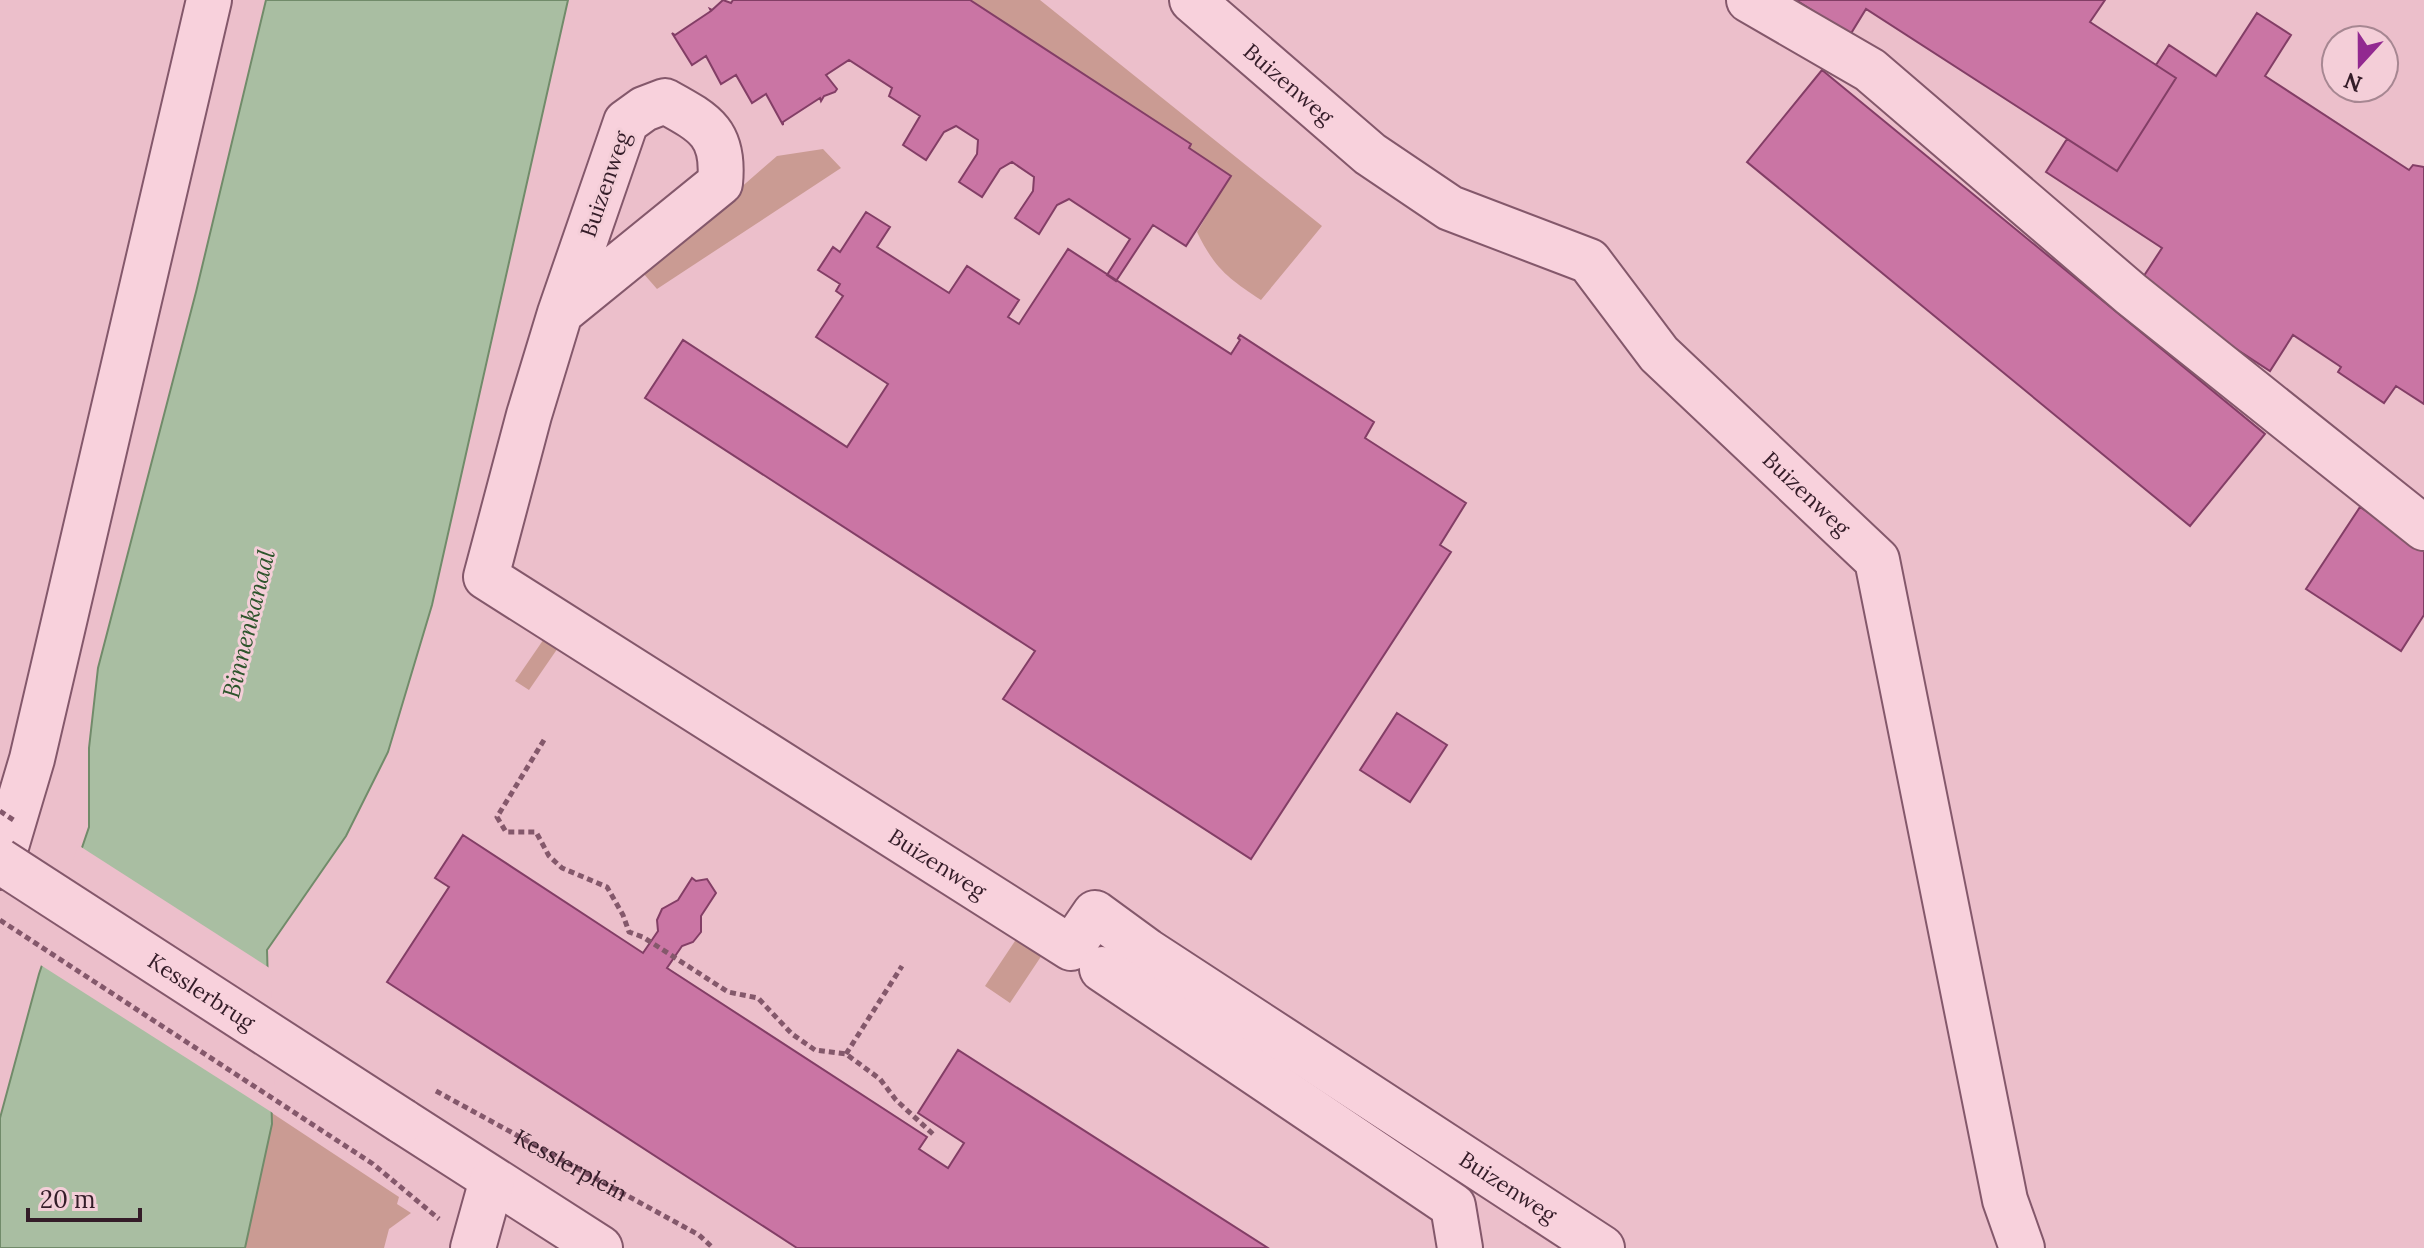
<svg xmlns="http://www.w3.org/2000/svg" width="2424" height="1248" font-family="Lora,serif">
	<rect width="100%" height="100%" fill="#ecbfcb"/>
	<path fill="#ca9b93" d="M955 0H1040L1322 226 1261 300C1228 278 1215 269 1197 232L1229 178Z
		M823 149 841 168 657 289 643 273 777 156Z
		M548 633 562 642 529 690 515 681Z
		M1017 938 1042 955 1010 1003 985 986Z
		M272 1113 399 1197 397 1204 411 1213 389 1229 384 1248H245L272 1124Z"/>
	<path fill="#a9bea2" stroke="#718b6a" stroke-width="2" d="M266 0H568L432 605 388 752 346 836 267 950 272 1124 245 1248H0V1118L39 974 89 827V748L98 668 196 292Z"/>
	<path fill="#ecbfcb" d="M78 845 271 969 276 1115 39 964Z"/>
	<path fill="#ca75a4" stroke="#833e66" stroke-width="2" d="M723 0 731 3 733 0H970L1191 144 1189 148 1231 176 1186 246 1153 225 1116 281 1107 275 1130 239 1069 199 1057 205 1039 234 1015 218 1033 191 1034 177 1012 162 1000 169 982 197 959 182 977 154 978 140 956 126 944 132 926 160 903 145 920 116 889 96 892 88 849 60 826 75 837 89 835 92 824 96 821 101 820 98 783 122V125L766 94 752 103 736 75 721 84 706 56 692 65 672 33 675 35 711 11 710 9 712 10Z
		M1796 0H2105L2090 22 2176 78 2117 171 1866 9 1850 35Z
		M2257 13 2291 35 2265 76 2409 170 2413 165 2424 167V404L2396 386 2384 403 2338 372 2341 367 2293 335 2270 371 2138 285 2162 248 2046 172 2067 139 2117 171 2176 78 2156 65 2169 45 2216 76Z
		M1822 70 2265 434 2190 526 1747 162Z
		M866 212 890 227 877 247 949 293 967 266 1019 300 1008 317 1019 324 1068 249 1231 354 1240 340 1238 338 1240 335 1374 422 1365 438 1466 503 1440 545 1451 552 1251 859 1003 699 1035 651 645 398 683 340 847 447 888 384 816 337 843 296 836 291 840 284 818 270 833 247 840 252Z
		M2360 507 2424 549V615L2401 651 2306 589Z
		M1397 713 1447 745 1410 802 1360 770Z
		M463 835 643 953 658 931 657 920 662 909 678 900 692 878 696 881 707 879 716 893 701 916V932L693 942 682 946 667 968 927 1137 919 1149 948 1168 964 1143 918 1113 958 1050 1268 1248H797L387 982 449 887 435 878Z"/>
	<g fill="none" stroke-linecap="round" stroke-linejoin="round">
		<defs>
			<g id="minor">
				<path id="s2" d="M1192 0 1370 154 1450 208 1589 261 1659 354 1877 560 2005 1200 2022 1248"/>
				<path d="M1749 0 1870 70 2131 294 2424 528"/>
				<path id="s3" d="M560 313 720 183C725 133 705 123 665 101L644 109 626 122 560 313 529 415 486 577 1071 948 1095 913 1147 951 1602 1248"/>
				<path d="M0 867 32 759 209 0"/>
				<path d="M1102 969 1453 1206 1460 1248"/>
				<path d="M402 1121 600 1248"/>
				<path d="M473 1248 492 1180"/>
			</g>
		</defs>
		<use href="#minor" stroke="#84586b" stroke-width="48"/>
		<g stroke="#84586b" stroke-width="5" stroke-dasharray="6 4" stroke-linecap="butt">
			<path d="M544 740 497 817 506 832H536L549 856 562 868 607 887 623 915 629 932 643 937 728 992 758 998 792 1034 815 1050 846 1054 880 1079 896 1100 935 1136"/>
			<path d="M0 920 373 1164 439 1219"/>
			<path d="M846 1054 902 966"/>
			<path id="s1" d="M436 1091 699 1235 713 1248"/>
		</g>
		<use href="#minor" stroke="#f8d1dc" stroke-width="44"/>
		<defs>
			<g id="minor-bridge">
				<path id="s4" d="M0 861 402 1121"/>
			</g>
		</defs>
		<use href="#minor-bridge" stroke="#84586b" stroke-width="48" stroke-linecap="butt"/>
		<path stroke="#84586b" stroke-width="5" stroke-dasharray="6 4" stroke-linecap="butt" d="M0 811 15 821"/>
		<use href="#minor-bridge" stroke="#f8d1dc" stroke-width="44"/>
	</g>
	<g text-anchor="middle" stroke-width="6" stroke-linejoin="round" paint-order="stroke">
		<g font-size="22" fill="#341c28" stroke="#f4ced8">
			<text dy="8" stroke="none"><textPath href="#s2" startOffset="128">Buizenweg</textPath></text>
			<text transform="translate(605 184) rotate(-71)" y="8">Buizenweg</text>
			<text dy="8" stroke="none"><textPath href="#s2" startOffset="800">Buizenweg</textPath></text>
			<text dy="8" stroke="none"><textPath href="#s3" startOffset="1370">Buizenweg</textPath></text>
			<text dy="8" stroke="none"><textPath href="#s4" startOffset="240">Kesslerbrug</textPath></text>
			<text dy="8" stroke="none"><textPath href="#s1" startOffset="154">Kesslerplein</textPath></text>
			<text dy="8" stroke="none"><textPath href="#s3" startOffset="2066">Buizenweg</textPath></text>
		</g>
		<g font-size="24" font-style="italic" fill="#2d542b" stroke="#f4ced8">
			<text transform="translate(249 624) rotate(-76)" y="8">Binnenkanaal</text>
		</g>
	</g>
	<g transform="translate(2360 64) rotate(201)"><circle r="38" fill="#f4ced8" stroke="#a78792" stroke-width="2"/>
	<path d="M0-6L14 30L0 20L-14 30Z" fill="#922990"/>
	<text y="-12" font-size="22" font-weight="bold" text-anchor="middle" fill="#341c28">N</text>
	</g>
	<path d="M28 1208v12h112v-12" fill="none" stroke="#341c28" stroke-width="4"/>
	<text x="40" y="1208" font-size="24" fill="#341c28" stroke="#f4ced8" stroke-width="6" paint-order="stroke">20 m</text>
</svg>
